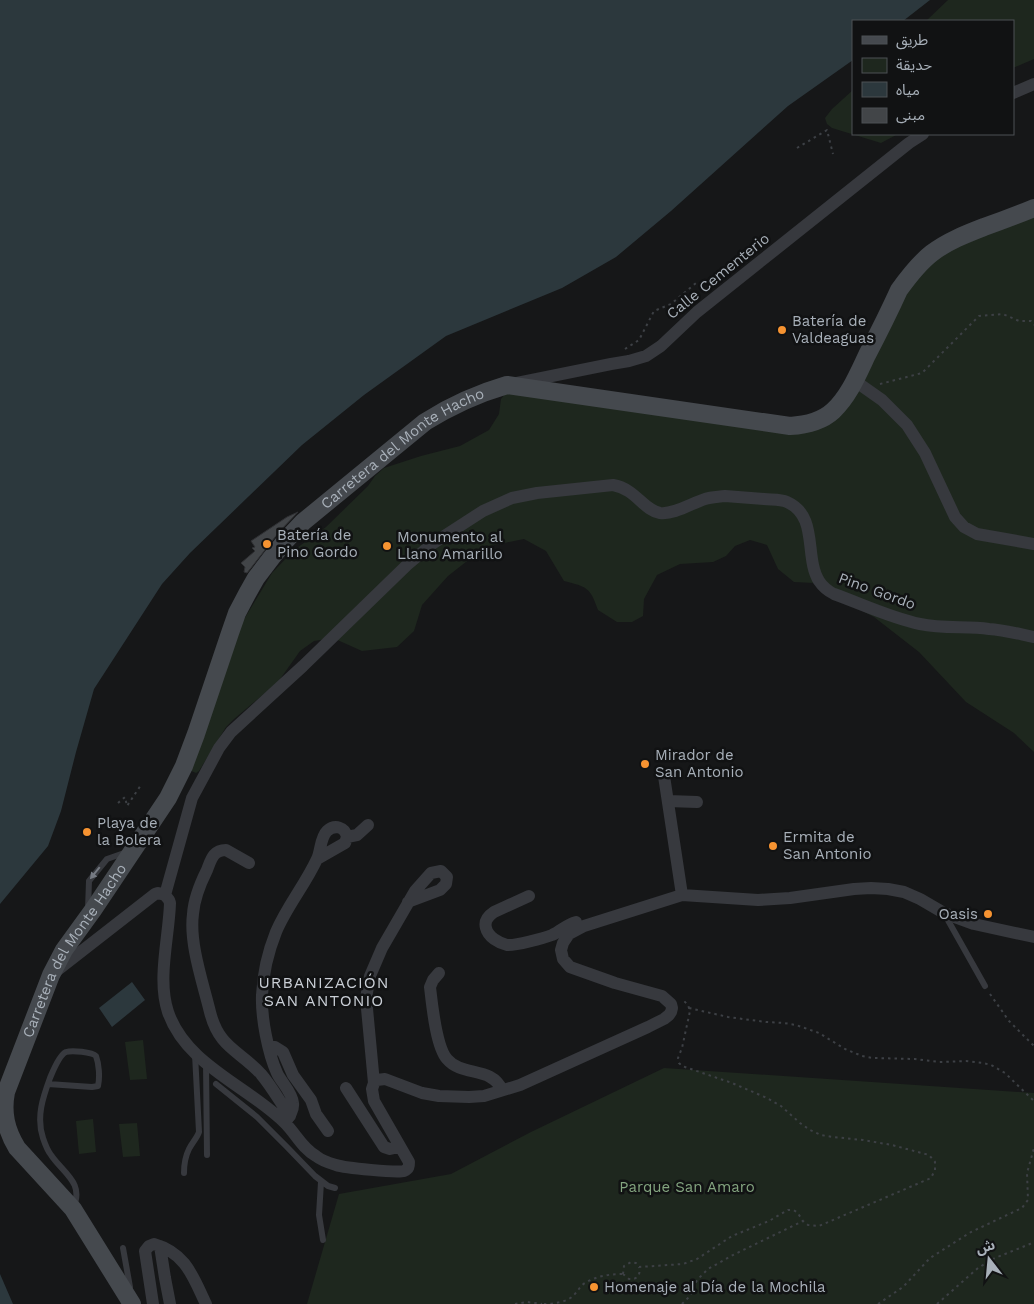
<svg xmlns="http://www.w3.org/2000/svg" width="1034" height="1304" font-family="'Work Sans','Noto Sans Arabic',sans-serif">
	<rect width="100%" height="100%" fill="#161718"/>
	<path fill="#1e271e" d="M948 0H1034V59L1013 68V21H926Z
		M853 90V134H898L881 143 832 128 827 124 825 118 832 109Z
		M1034 213V752L1014 733 966 702 919 652 874 617 824 591 814 583 794 582 778 569 767 545 750 540 735 546 726 556 713 562 680 564 657 575 644 599 643 616 632 622H617L598 610C590 587 587 587 564 581L546 551 524 539 485 547 448 576 422 605 414 631 397 647 362 651 333 638 314 641 300 651 278 682 234 719 226 727 199 771 196 773 189 770 232 639 272 573 294 550 326 527 368 486 375 476 384 468 421 456 460 446 489 430 499 414 501 399 509 389 797 419 825 409 839 396 914 281 941 251Z
		M143 1040 147 1079 130 1080 125 1042Z
		M664 1068 1034 1093V1304H307L339 1194 451 1174 531 1132Z
		M93 1119 96 1152 79 1154 76 1121Z
		M137 1123 140 1156 123 1157 119 1124Z"/>
	<path fill="#2c383d" d="M0 0H930L903 21H853V60L788 106 671 211 616 257 562 288 446 336 364 395 302 445 190 553 162 584 94 689 76 752 61 811 48 846 0 904Z
		M132 982 145 1000 112 1027 99 1008Z
		M0 1274 13 1304H0Z"/>
	<path fill="#424548" stroke="#303134" d="M298 512 279 532 247 573 244 572 245 567 241 563 255 551 252 548 255 547 251 541 287 517Z"/>
	<g fill="none" stroke-linecap="round" stroke-linejoin="round">
		<path stroke="#3d4045" stroke-width="2" stroke-dasharray="2.5 4" stroke-linecap="butt" d="M797 148 827 130 833 154
			M625 349 639 340 654 311 671 304 696 283
			M880 384 922 373 979 316 1003 314 1019 321H1031L1034 325
			M118 803 125 797 127 806 141 785
			M990 994 1009 1021 1034 1046
			M689 1008 728 1017 766 1022 784 1023 796 1025 819 1033 845 1049 862 1056 873 1058 915 1059 939 1062 966 1061 983 1063 991 1065 1005 1073 1034 1101
			M623 1274 624 1266 631 1262 636 1263 639 1267 683 1264 697 1259 732 1236 769 1221 788 1210H793L797 1212 803 1221 808 1225 819 1226 931 1178 935 1170V1162L929 1155 892 1145 863 1140 833 1137 821 1135 810 1130 800 1123 781 1106 767 1098 732 1083 682 1066 679 1063 678 1058 682 1048 690 1011 688 1005 682 999
			M623 1274 629 1279C637 1280 641 1275 639 1267
			M515 1304 527 1302 542 1304
			M544 1304C553 1304 568 1302 574 1295 578 1291 580 1286 585 1283 596 1276 610 1274 623 1274
			M682 1304 690 1296 697 1280 708 1269 733 1255 803 1221
			M878 1304 903 1287 930 1258 971 1232 1022 1208 1028 1200 1027 1173 1034 1148
			M937 1304 978 1268 995 1258 1030 1244 1034 1241"/>
		<path stroke="#37393e" stroke-width="6" d="M88 909 89 881 107 859 127 852
			M945 915 985 986
			M206 1063 207 1155
			M48 1084 92 1087 98 1086C100 1077 99 1064 96 1056 92 1052 72 1050 66 1052 59 1055 53 1071 50 1078 43 1097 36 1117 43 1138 45 1144 47 1150 51 1155 63 1173 85 1183 73 1208
			M216 1084 257 1117 287 1147 315 1176 328 1186 335 1188
			M184 1173C184 1164 185 1157 189 1149 192 1143 197 1138 199 1132L195 1054
			M321 1182 319 1215 323 1240
			M123 1248 130 1287 128 1291"/>
		<path stroke="#37393e" stroke-width="12" d="M1013 93 1034 84
			M855 381 882 400 907 425 925 453 955 517 964 527 977 534 1034 544
			M517 383 611 364 629 361 646 356 661 346 697 312 909 143 923 134
			M664 776 682 895
			M668 801 697 802
			M347 837 357 835 368 825
			M249 863 226 850C213 850 211 860 207 870 200 884 194 898 193 914 189 943 203 983 210 1012 219 1048 239 1050 261 1074 272 1087 280 1102 290 1116
			M165 895 169 900 170 903C169 937 157 979 168 1012 186 1065 248 1086 285 1123 296 1134 302 1148 316 1156 322 1161 329 1163 336 1165 345 1168 397 1173 404 1171 409 1169 409 1166 409 1162L374 1101 372 1089 374 1083 377 1080 385 1079 422 1093 439 1096 469 1097 484 1096 520 1085 648 1027 664 1019 669 1015 671 1012 672 1008 671 1004 662 996 615 983 570 967 563 959 561 950 563 943 569 934 584 926 682 895 758 900 790 898 854 889 871 888 888 889 904 892 920 899 944 913 974 924 1034 937
			M165 895 192 798 219 748 231 732 303 666 407 565 432 544 483 511 512 498 537 493 613 485C636 489 643 510 660 513 674 515 692 503 705 499 711 497 718 497 725 496 738 497 751 498 764 499 771 500 780 499 787 502 819 516 804 557 819 581 823 587 828 591 834 594 862 604 891 618 920 624 943 629 966 626 989 629 1004 630 1019 634 1034 637
			M529 896 494 912C488 916 484 921 486 928 488 937 499 943 507 945 515 946 544 938 552 935 561 931 567 924 576 922
			M55 972 155 894 158 893 165 895
			M439 973 433 980 430 987C432 1004 436 1047 447 1059 462 1077 492 1066 502 1090
			M269 1047H275L283 1052 293 1075 311 1100 316 1114 328 1131
			M374 1083 366 998 370 976 382 948 415 891 431 873 441 871 447 877 446 884 440 890 408 902
			M346 1088 384 1147 390 1149 399 1147
			M285 1123C289 1117 294 1110 293 1103 292 1092 281 1082 277 1073 268 1053 261 1017 262 995 263 974 268 952 276 932 287 906 305 885 317 859 321 851 320 838 327 831 335 824 345 827 347 837L345 843 317 859
			M160 1246 165 1278 170 1304
			M153 1304 145 1251 149 1246 154 1244C186 1253 193 1277 206 1304"/>
		<path stroke="#45494e" stroke-width="18" id="s1" d="M132 1304 73 1209 17 1148C6 1130 2 1113 6 1092L51 975 64 950 93 910 168 798 184 766 196 734 230 633 237 613 247 594 256 578 272 557 287 539 303 522 425 422C452 405 476 394 507 385L790 426C806 425 821 422 833 411 849 396 858 374 867 355 878 334 889 312 899 290 909 276 919 263 932 253 948 241 966 234 984 227 1001 221 1017 215 1034 208"/>
	</g>
	<defs><path id="oneway-solid" d="M-6-.8H1V-3.2L6.5 0L1 3.2V.8H-6Z" transform="scale(1.25)"/></defs>
	<use fill="#757a82" href="#oneway-solid" transform="translate(95 873) rotate(129)"/>
	<g fill="#f69331" stroke="#111213" stroke-width="2">
		<circle cx="782" cy="330" r="5"/>
		<circle cx="267" cy="544" r="5"/>
		<circle cx="387" cy="546" r="5"/>
		<circle cx="645" cy="764" r="5"/>
		<circle cx="87" cy="832" r="5"/>
		<circle cx="773" cy="846" r="5"/>
		<circle cx="988" cy="914" r="5"/>
		<circle cx="594" cy="1287" r="5"/>
	</g>
	<g text-anchor="middle" stroke-width="5" stroke-linejoin="round" paint-order="stroke">
		<g font-size="15" fill="#a8b0b9" stroke="#111213">
			<text transform="translate(718 276) rotate(-39)" y="5">Calle Cementerio</text>
			<text dy="5" stroke="none"><textPath href="#s1" startOffset="1026">Carretera del Monte Hacho</textPath></text>
			<text transform="translate(877 591) rotate(20)" y="5">Pino Gordo</text>
			<text dy="5" stroke="none"><textPath href="#s1" startOffset="411">Carretera del Monte Hacho</textPath></text>
		</g>
		<g font-size="15" fill="#a8b0b9" stroke="#111213" text-anchor="start">
			<text x="792" y="326">Batería de<tspan x="792" dy="17">Valdeaguas</tspan></text>
			<text x="277" y="540">Batería de<tspan x="277" dy="17">Pino Gordo</tspan></text>
			<text x="397" y="542">Monumento al<tspan x="397" dy="17">Llano Amarillo</tspan></text>
			<text x="655" y="760">Mirador de<tspan x="655" dy="17">San Antonio</tspan></text>
			<text x="97" y="828">Playa de<tspan x="97" dy="17">la Bolera</tspan></text>
			<text x="783" y="842">Ermita de<tspan x="783" dy="17">San Antonio</tspan></text>
			<text x="978" y="919" text-anchor="end">Oasis</text>
			<text x="604" y="1292">Homenaje al Día de la Mochila</text>
		</g>
		<g font-size="15" fill="#83a47f" stroke="#111213">
			<text x="687" y="1192">Parque San Amaro</text>
		</g>
		<g font-size="16" letter-spacing="1" fill="#c9ced5" stroke="#111213">
			<text x="324" y="988">URBANIZACIÓN<tspan x="324" dy="18">SAN ANTONIO</tspan></text>
		</g>
	</g>
	<rect x="852" y="20" width="162" height="115" fill="#111213" stroke="#4d5155"/>
	<rect x="862" y="36" width="25" height="8" fill="#45494e" stroke="#4d5155"/>
	<text x="896" y="45" font-size="15" fill="#a8b0b9">طريق</text>
	<rect x="862" y="58" width="25" height="15" fill="#1e271e" stroke="#4d5155"/>
	<text x="896" y="70" font-size="15" fill="#a8b0b9">حديقة</text>
	<rect x="862" y="82" width="25" height="15" fill="#2c383d" stroke="#4d5155"/>
	<text x="896" y="95" font-size="15" fill="#a8b0b9">مياه</text>
	<rect x="862" y="108" width="25" height="15" fill="#424548" stroke="#4d5155"/>
	<text x="896" y="120" font-size="15" fill="#a8b0b9">مبنى</text>
	<g transform="translate(989 1259) rotate(344)" stroke="#111213" stroke-width="4" paint-order="stroke">
	<path d="M0-4L9 19L0 12L-9 19Z" fill="#a8b0b9"/>
	<text y="-8" font-size="14" font-weight="bold" text-anchor="middle" fill="#a8b0b9">ش</text>
	</g>
</svg>
